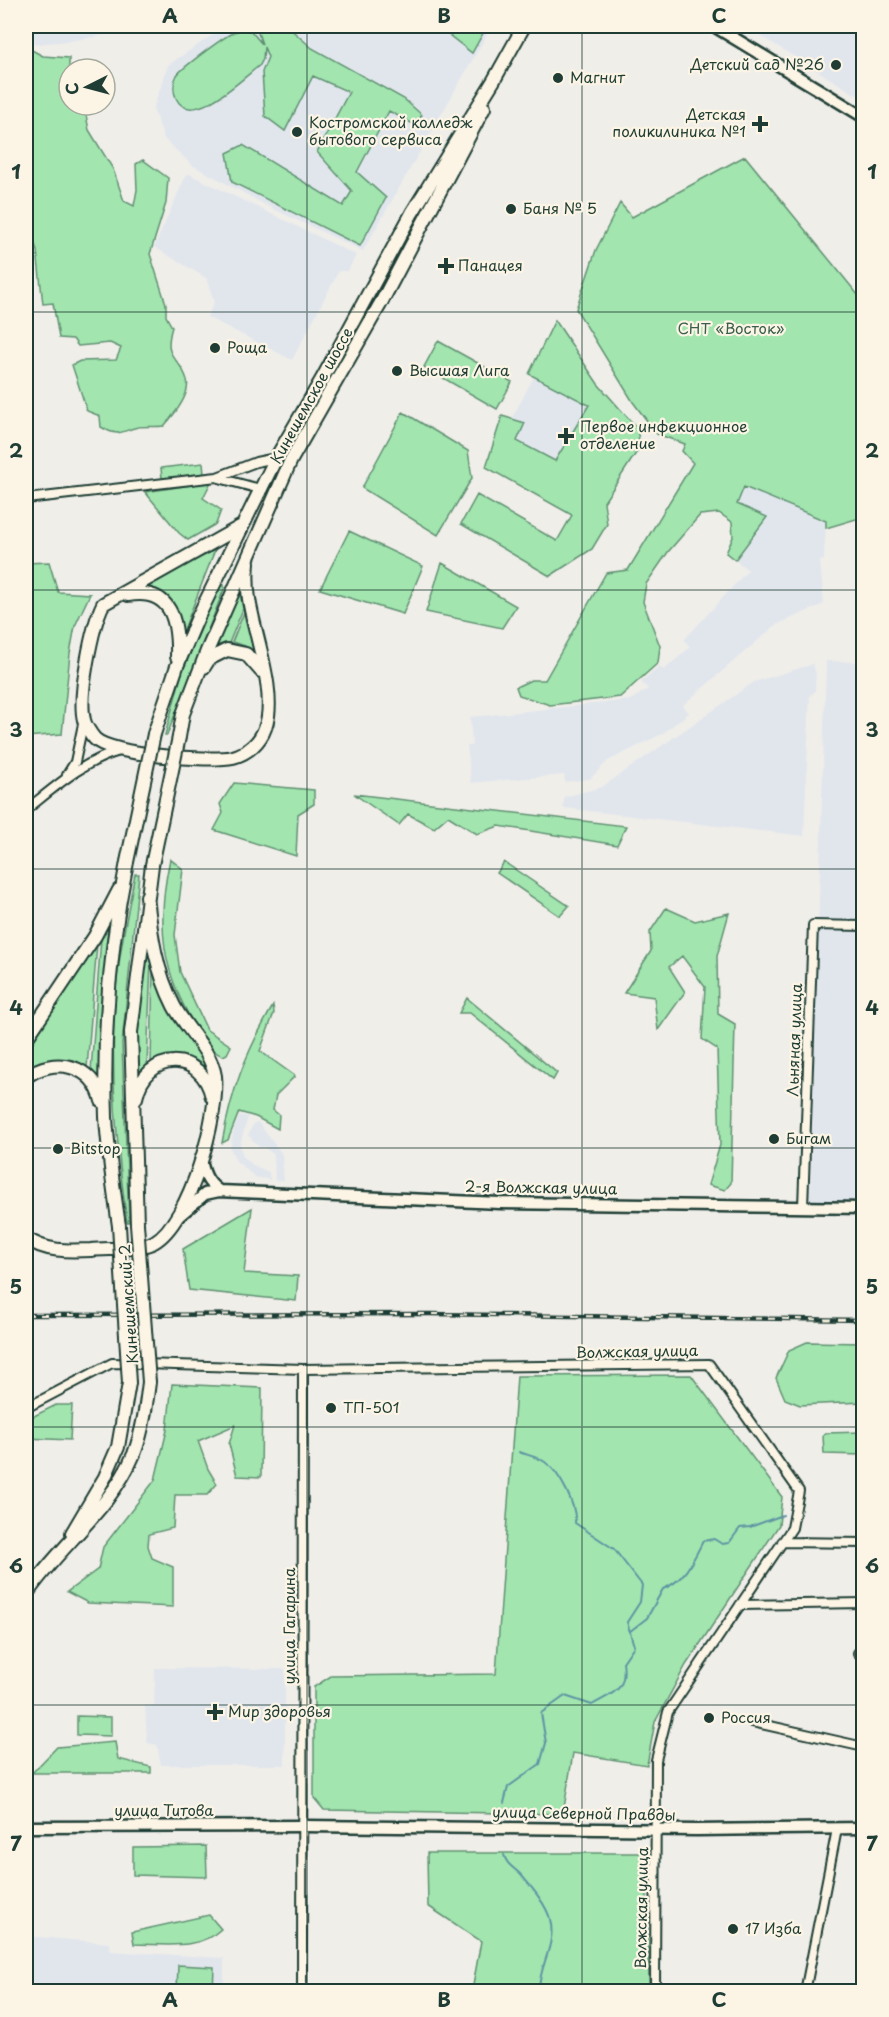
<svg xmlns="http://www.w3.org/2000/svg" width="889" height="2017" font-family="'Playpen Sans',sans-serif">
	<rect width="100%" height="100%" fill="#f0eee9"/>
	<filter id="ink" filterUnits="userSpaceOnUse"><feTurbulence type="fractalNoise" baseFrequency=".0167" numOctaves="2"/><feDisplacementMap in="SourceGraphic" scale="12" xChannelSelector="R" yChannelSelector="G"/><feConvolveMatrix kernelMatrix="1 2 1 2 8 2 1 2 1" color-interpolation-filters="sRGB"/></filter>
	<g filter="url(#ink)">
		<path fill="#e1e6ed" d="M26 26H157L70 41 26 45Z
			M226 26H492L363 251 273 209 192 165 164 139 153 109 168 65Z
			M758 26H863V99L754 32Z
			M187 173 356 255 348 271H339L292 360 207 317 214 302 206 278 154 247Z
			M544 358 595 385 593 499 498 444Z
			M744 486 826 521 824 560 820 561 824 604 776 625 683 705 689 713 662 734 608 761 590 779 565 782 564 775 471 783 467 746H472L470 717 630 700 648 689 641 682 659 666 664 670 690 647 684 640 748 570 735 560 767 518 737 503Z
			M826 661 863 662V1203L810 1202Z
			M813 664 816 673 815 692 810 695 804 836 563 808 564 797 602 787 754 682Z
			M240 1115 248 1117 240 1145 243 1156 253 1165 269 1172 270 1180 255 1177 236 1161 230 1148 234 1128Z
			M258 1122 282 1154 284 1180 275 1181 274 1155 264 1147 260 1148 248 1135 254 1123Z
			M155 1668 285 1669V1765H161L157 1745 147 1743 145 1706 154 1705Z
			M26 1936 110 1943 111 1951 224 1958V1991H26Z"/>
		<path fill="#a2e5af" stroke="#609172" stroke-width="1.5" d="M271 26H287L312 48 404 99 422 115 415 125 389 111 357 172 386 198 360 246 232 182 227 153 243 145 343 206 352 191 317 152 349 92 313 76 285 131 265 116 262 72 268 57 264 47 263 59 260 65C244 77 191 130 176 98 173 91 173 82 177 75 182 68 228 33 237 31 241 29 246 30 251 31L262 44 257 30Z
			M448 26H487L472 53 445 32Z
			M26 47 43 56 69 58V105H84L89 130 113 169 124 201 134 206 137 190 136 164 143 160 168 178 166 203 150 254 166 304V316L172 327C162 361 180 355 187 380 191 395 173 416 164 426 156 427 146 426 138 427 120 431 120 438 101 427L100 416 87 411 72 365 80 361 116 360 121 348 110 343 78 346 73 339 59 338 53 303 43 304 37 251 26 214Z
			M745 156 863 301V517L826 528V521L744 487 737 504 767 517 735 560 726 553 733 537 732 522 719 513 700 515 668 552 646 584 643 602 660 646 658 663 620 697 550 705 519 695 516 687 531 680H545L606 573 628 570 693 463 682 451 685 444 657 434 633 402 576 309 596 250 620 203 632 217Z
			M555 320 598 384 637 428 640 447 604 502 607 524 592 549 550 576 461 524 477 495 557 541 572 515 486 467 502 416 525 423 517 441 555 461 589 405 529 374Z
			M438 341 512 382 497 409 424 367Z
			M403 412 468 451 472 478 438 535 362 488Z
			M203 463 204 474 162 479 161 468Z
			M211 482 203 498 221 510 216 524 188 540 179 533 145 492Z
			M349 531 423 566 403 614 320 589Z
			M215 550 183 632C177 608 168 596 145 586Z
			M49 562 58 592 90 594 75 626 70 653 62 734 26 737V563Z
			M442 563 516 606 502 628 426 612Z
			M220 583 224 585V589L167 735H165L183 669Z
			M239 589 243 609 229 643 217 645Z
			M245 610 254 654 245 646 232 642Z
			M234 783 314 790V804L298 814 296 856 214 830 223 813 220 804Z
			M354 794 626 826 617 845 499 826 477 834 448 816 434 828 408 814 399 825Z
			M170 859 183 869 175 935 180 972 207 1030 231 1046 227 1054 223 1056C212 1053 204 1039 198 1030 161 974 156 923 170 859Z
			M504 862 569 906 560 916 497 873Z
			M135 874H139L122 1044 129 1222H127C117 1149 110 1075 115 1001 118 958 127 916 135 874Z
			M666 908 695 921 729 913 717 956 718 1014 735 1024 731 1183 725 1190 708 1185 720 1145 717 1049 702 1039 705 987 682 956 669 967 685 992 658 1030 654 997 624 993 651 951 650 932Z
			M108 926 98 1077 91 1071 101 938Z
			M145 939 151 961 147 1066 135 1075Z
			M97 944 87 1068C64 1056 46 1056 26 1071L27 1047Z
			M153 967 204 1060 208 1075 171 1056 151 1063Z
			M467 998 557 1073 553 1080 470 1013H459Z
			M273 1006 274 1013 260 1051 295 1076 276 1095 273 1110 279 1115 278 1129 256 1117 239 1112 228 1140 222 1143C231 1091 246 1052 273 1006Z
			M252 1208 244 1273 298 1276 296 1301 189 1290 183 1249Z
			M807 1342 863 1343V1402L800 1405 785 1399 776 1378 789 1350Z
			M691 1375 782 1497 779 1525 686 1665 655 1722 647 1765 573 1753 563 1814 324 1810 314 1798V1687L331 1676 496 1674 517 1376Z
			M172 1384 262 1388 261 1477 237 1476 229 1444 235 1425 198 1441 208 1469 217 1484 207 1495H175L173 1528 149 1534 148 1546 152 1558 173 1567V1607L88 1603 67 1592 98 1569 103 1547 155 1480 167 1430Z
			M56 1405H72L70 1440 26 1438V1420Z
			M863 1432V1455L824 1454 823 1435 825 1433Z
			M77 1716 111 1717V1736L77 1735Z
			M115 1742 118 1759 151 1767V1773H32L57 1747Z
			M206 1846 207 1877 133 1875V1847Z
			M427 1853H646L649 1985 632 1992 472 1991 481 1941 428 1906Z
			M209 1915 221 1929C198 1951 164 1944 134 1944L132 1932Z
			M178 1965 214 1967 213 1991H177Z"/>
		<g fill="none" stroke-linecap="round" stroke-linejoin="round">
			<path stroke="#6095a3" stroke-width="2" d="M629 1632 647 1618 663 1589C684 1581 693 1561 703 1541L714 1539 722 1544 729 1543 740 1528 750 1527 783 1515
				M504 1803 508 1787 540 1764 546 1743 541 1713 565 1696 592 1705C615 1692 627 1690 623 1662L634 1646 627 1622 640 1602 642 1585 614 1549 575 1523C577 1507 560 1472 545 1462 538 1457 527 1455 519 1452
				M504 1855C507 1866 515 1868 522 1876 532 1888 546 1904 550 1919 557 1946 538 1966 539 1992"/>
			<defs>
				<path id="street" d="M219 478 260 489
					M26 499 217 477 256 462 276 458
					M67 775 75 762 83 724
					M26 810C55 787 83 761 120 751
					M803 1207 813 925 864 926
					M26 1408 112 1363 303 1369 709 1364 799 1491 792 1528 668 1712 656 1760 655 1992
					M782 1542 864 1543
					M740 1605 864 1603
					M858 1653 864 1654
					M752 1722 864 1747
					M302 1992 303 1369
					M805 1992 837 1829"/>
				<path id="secondary" d="M714 26 864 117
					M201 1159C203 1172 207 1183 219 1191
					M179 1216 205 1194 219 1191 500 1203 864 1208
					M26 1827 303 1826 697 1830 864 1828"/>
				<path id="primary" d="M240 527 103 604C92 626 78 696 84 720 85 725 91 735 95 739 111 755 210 762 233 757 248 753 260 742 265 728 278 695 254 634 249 599 247 587 247 575 248 562
					M128 595C172 587 178 622 177 657
					M204 667 209 659 227 650 246 654 261 671
					M154 734 177 666 198 617 276 458 322 379 412 213 494 80 524 26
					M179 737 183 714 207 651 291 460 382 301 484 108
					M26 1039 95 936 119 890
					M26 1077C54 1056 93 1064 102 1101
					M136 1098C146 1050 202 1050 212 1097
					M137 1224 131 1032 152 865
					M119 1226C114 1190 108 1153 106 1117 103 1033 110 945 127 862
					M26 1238C45 1252 68 1251 91 1250 109 1248 137 1251 154 1242 190 1222 219 1115 215 1076 211 1050 186 1029 174 1006 156 971 151 935 147 896
					M72 1533 105 1477 118 1447 129 1383
					M26 1595C58 1547 111 1509 134 1454 143 1431 146 1406 149 1382"/>
			</defs>
			<use href="#street" stroke="#1f3d34" stroke-width="12"/>
			<use href="#secondary" stroke="#1f3d34" stroke-width="15"/>
			<use href="#primary" stroke="#1f3d34" stroke-width="16"/>
			<use href="#street" stroke="#fcf5e5" stroke-width="8"/>
			<use href="#secondary" stroke="#fcf5e5" stroke-width="10"/>
			<use href="#primary" stroke="#fcf5e5" stroke-width="12"/>
			<defs>
				<path id="rail" d="M26 1315 430 1314 864 1320"/>
			</defs>
			<use href="#rail" stroke="#1f3d34" stroke-width="4.5"/>
			<use href="#rail" stroke="#fcf5e5" stroke-width="2" stroke-dasharray="7" stroke-linecap="butt"/>
			<defs>
				<path id="primary-bridge" d="M127 862 154 734
					M152 865 179 737
					M137 1224 149 1382
					M119 1226 129 1383"/>
			</defs>
			<use href="#primary-bridge" stroke="#1f3d34" stroke-width="16" stroke-linecap="butt"/>
			<use href="#primary-bridge" stroke="#fcf5e5" stroke-width="12"/>
		</g>
	</g>
	<path fill="none" stroke="#1f3d34" stroke-width="1.5" stroke-opacity="0.55" d="M307 26V1992M582 26V1992M26 312H864M26 590H864M26 869H864M26 1148H864M26 1427H864M26 1705H864"/>
	<g fill="#1f3d34" stroke="#fcf5e5" stroke-width="2">
		<circle cx="836" cy="65" r="6"/>
		<circle cx="558" cy="78" r="6"/>
		<path d="M757 115h6v6h6v6h-6v6h-6v-6h-6v-6h6z"/>
		<circle cx="297" cy="132" r="6"/>
		<circle cx="511" cy="209" r="6"/>
		<path d="M443 257h6v6h6v6h-6v6h-6v-6h-6v-6h6z"/>
		<circle cx="215" cy="348" r="6"/>
		<circle cx="397" cy="371" r="6"/>
		<path d="M563 427h6v6h6v6h-6v6h-6v-6h-6v-6h6z"/>
		<circle cx="774" cy="1139" r="6"/>
		<circle cx="58" cy="1149" r="6"/>
		<circle cx="331" cy="1408" r="6"/>
		<path d="M212 1703h6v6h6v6h-6v6h-6v-6h-6v-6h6z"/>
		<circle cx="709" cy="1718" r="6"/>
		<circle cx="733" cy="1929" r="6"/>
	</g>
	<g text-anchor="middle" stroke-width="4.5" stroke-linejoin="round" paint-order="stroke">
		<g font-size="15" fill="#1f3d34" stroke="#fcf5e5" text-anchor="start">
			<text x="824" y="70" text-anchor="end">Детский сад №26</text>
			<text x="570" y="83">Магнит</text>
			<text x="746" y="120" text-anchor="end">Детская<tspan x="746" dy="17">поликилиника №1</tspan></text>
			<text x="309" y="128">Костромской колледж<tspan x="309" dy="17">бытового сервиса</tspan></text>
			<text x="523" y="214">Баня № 5</text>
			<text x="458" y="271">Панацея</text>
			<text x="227" y="353">Роща</text>
			<text x="409" y="376">Высшая Лига</text>
			<text x="580" y="432">Первое инфекционное<tspan x="580" dy="17">отделение</tspan></text>
			<text x="786" y="1144">Бигам</text>
			<text x="70" y="1154">Bitstop</text>
			<text x="343" y="1413">ТП-501</text>
			<text x="228" y="1717">Мир здоровья</text>
			<text x="721" y="1723">Россия</text>
			<text x="745" y="1934">17 Изба</text>
		</g>
		<g font-size="15" fill="#395f4d" stroke="#fcf5e5">
			<text x="731" y="334">СНТ «Восток»</text>
		</g>
		<g font-size="15" fill="#1f3d34" stroke="#fcf5e5">
			<text transform="translate(312 396) rotate(-61)" y="5">Кинешемское шоссе</text>
			<text transform="translate(795 1040) rotate(-88)" y="5">Льняная улица</text>
			<text transform="translate(541 1188) rotate(1)" y="5">2-я Волжская улица</text>
			<text transform="translate(129 1304) rotate(-94)" y="5">Кинешемский-2</text>
			<text transform="translate(637 1352) rotate(-1)" y="5">Волжская улица</text>
			<text transform="translate(290 1626) rotate(-90)" y="5">улица Гагарина</text>
			<text x="164" y="1816">улица Титова</text>
			<text transform="translate(584 1814) rotate(1)" y="5">улица Северной Правды</text>
			<text transform="translate(642 1908) rotate(-89)" y="5">Волжская улица</text>
		</g>
	</g>
	<rect width="889" height="2017" fill="none" stroke="#fcf5e5" stroke-width="66"/>
	<g transform="translate(87 87) rotate(264)"><circle r="28" fill="#fcf5e5" stroke="#a4ab9e" stroke-width="1.5"/>
	<path d="M0-4.5L10 22L0 15L-10 22Z" fill="#1f3d34"/>
	<text y="-9" font-size="16" font-weight="bold" text-anchor="middle" fill="#1f3d34">С</text>
	</g>
	<rect x="33" y="33" width="823" height="1951" fill="none" stroke="#1f3d34" stroke-width="2"/>
	<g font-size="20" text-anchor="middle" font-weight="bold" fill="#1f3d34">
		<text x="170" y="23">A</text>
		<text x="444" y="23">B</text>
		<text x="719" y="23">C</text>
		<text x="16" y="179">1</text>
		<text x="872" y="179">1</text>
		<text x="16" y="458">2</text>
		<text x="872" y="458">2</text>
		<text x="16" y="737">3</text>
		<text x="872" y="737">3</text>
		<text x="16" y="1015">4</text>
		<text x="872" y="1015">4</text>
		<text x="16" y="1294">5</text>
		<text x="872" y="1294">5</text>
		<text x="16" y="1573">6</text>
		<text x="872" y="1573">6</text>
		<text x="16" y="1851">7</text>
		<text x="872" y="1851">7</text>
		<text x="170" y="2007">A</text>
		<text x="444" y="2007">B</text>
		<text x="719" y="2007">C</text>
	</g>
</svg>
